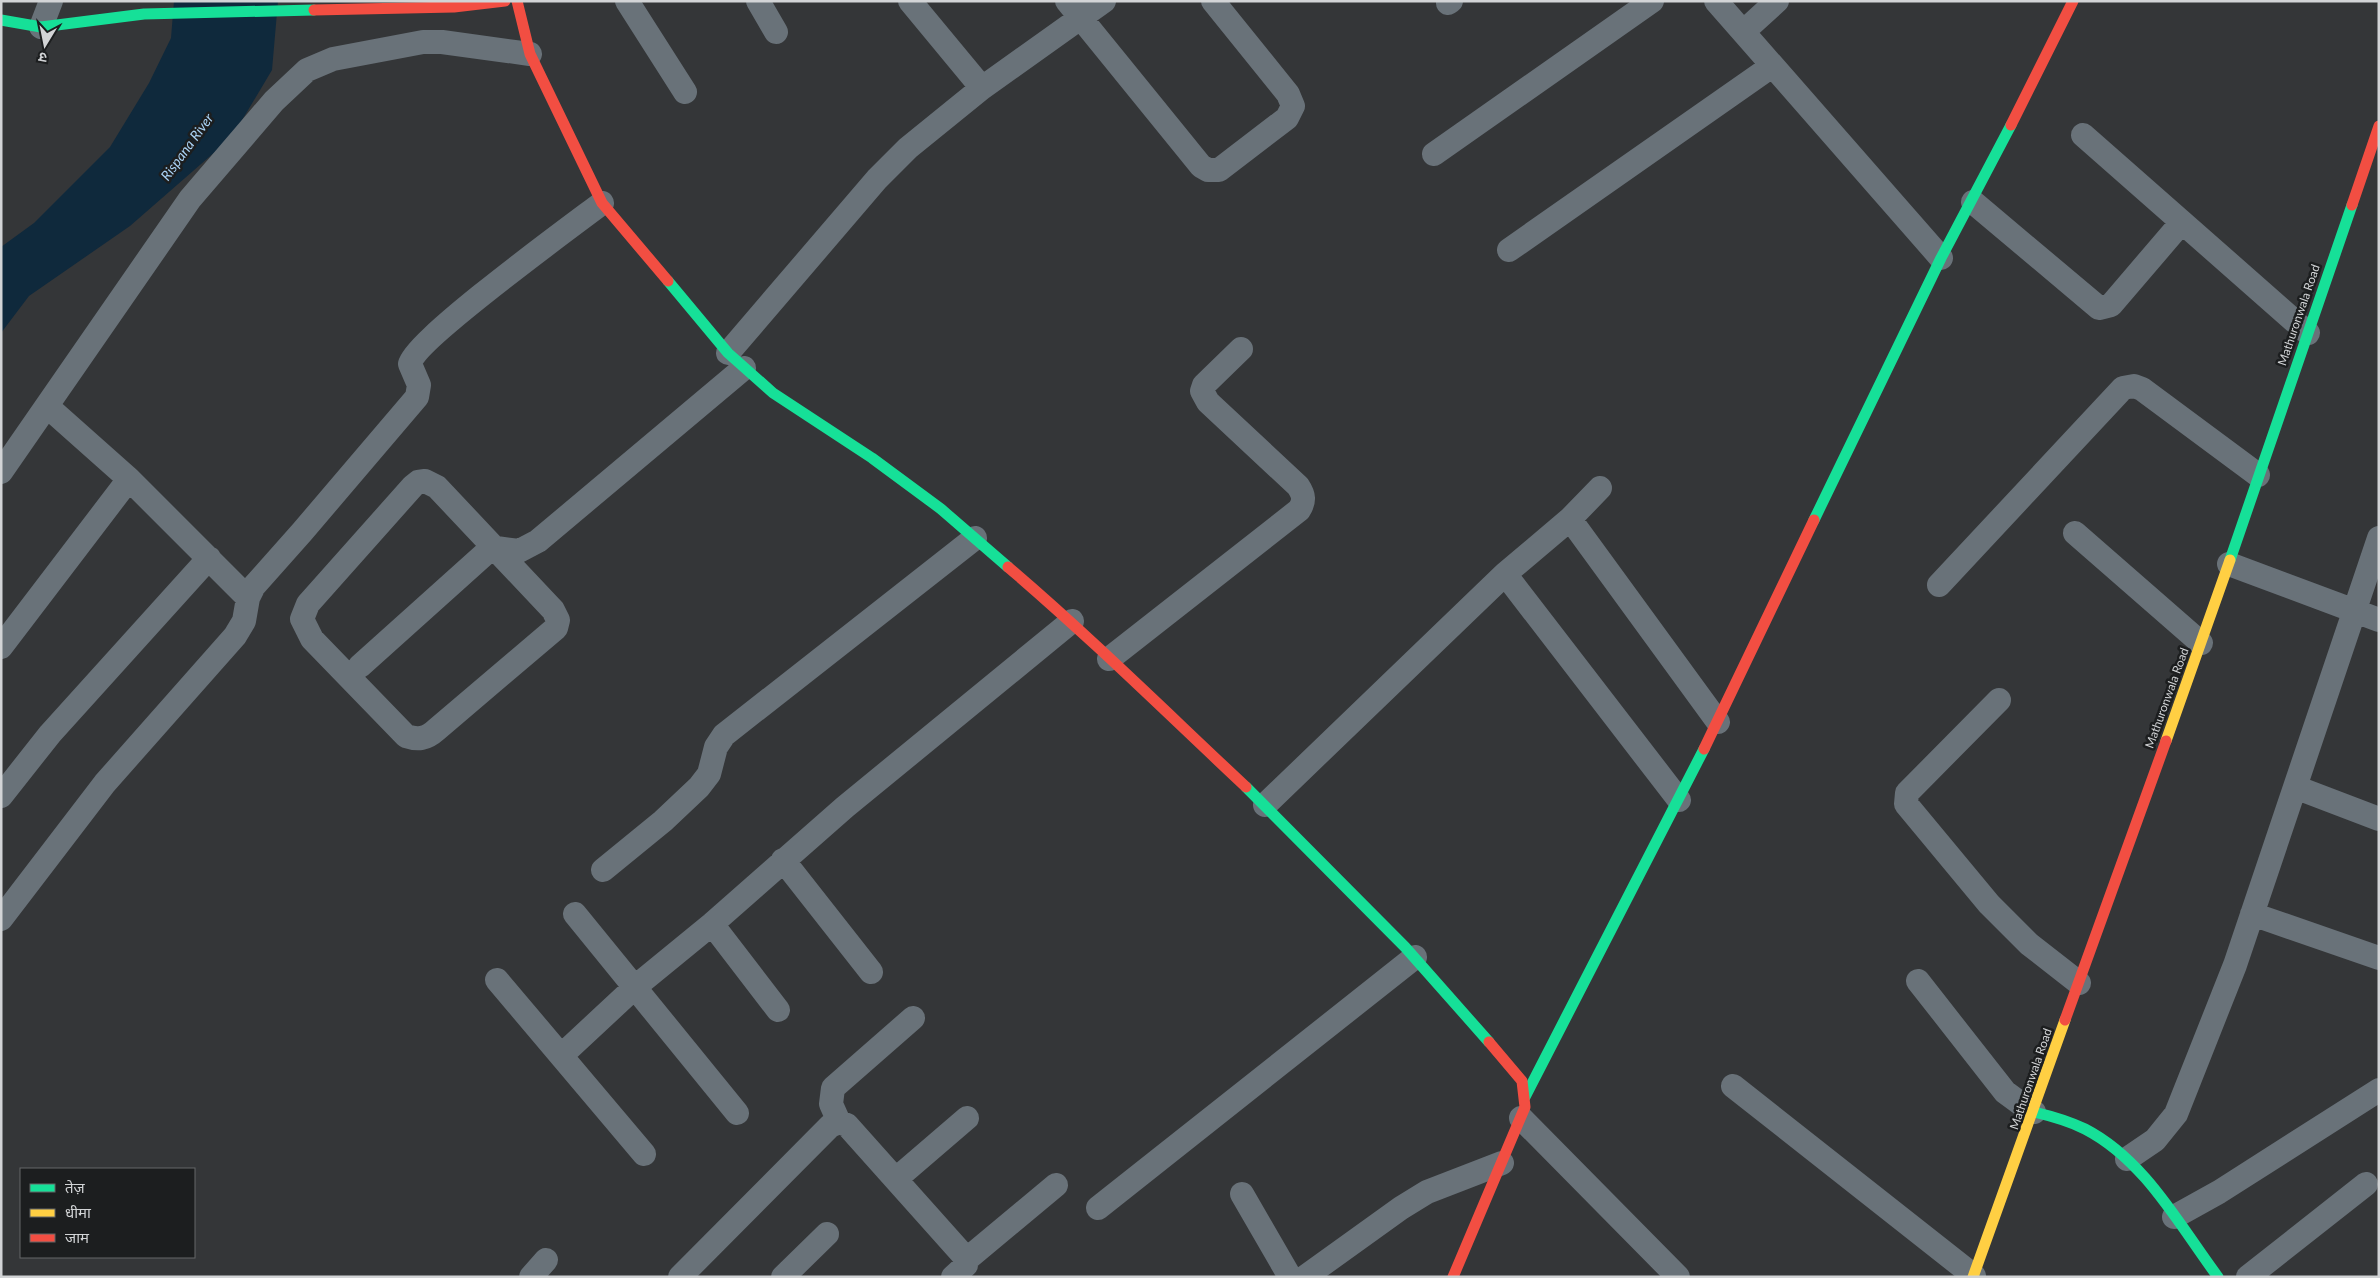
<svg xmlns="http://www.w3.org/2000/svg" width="2380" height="1278" font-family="Lato,'Noto Sans Devanagari',sans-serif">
	<rect width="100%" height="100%" fill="#343638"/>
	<path fill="#0f293c" d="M174 1H278L272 70 232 137 130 226 29 296 1 333V247L34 223 110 147 149 83 171 38Z"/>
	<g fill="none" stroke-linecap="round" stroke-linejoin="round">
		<path stroke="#697279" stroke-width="24" d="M627 1 685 92
			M758 1 776 32
			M910 1 982 88
			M1067 1 1201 166 1208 170H1219L1287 118 1293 106 1288 94 1213 1
			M1716 1 1941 258
			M1448 3 1451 1
			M41 27 51 1
			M1743 32 1777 1
			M2083 135 2308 333
			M1434 154 1652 1
			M1973 202 2099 308 2111 305 2182 222
			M1509 250 1772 66
			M728 353 877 179 908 148 982 88 1104 1
			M48 407 129 479 248 598
			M1 472 190 199 274 101 307 70 333 59 423 42H442L530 54
			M425 481 437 487 553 610 558 620 556 628 436 730C426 739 418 740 406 736L312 639 302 619 308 604 413 486 418 482Z
			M1570 519 1718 722
			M2075 533 2201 643
			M2229 564 2379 620
			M1505 574 1570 519 1600 488
			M1939 585 2123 388 2134 386 2142 389 2258 475
			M1 647 129 479
			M1109 659 1299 510C1305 501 1304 495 1298 486L1208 402 1202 391 1204 385 1241 349
			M360 666 487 552 496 548 519 551 538 541 744 368
			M1999 700 1907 793 1906 804 1989 904 2029 944 2079 983
			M2295 787 2379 819
			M1 796 50 734 209 558
			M1265 805 1505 574 1679 800
			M783 860 871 972
			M603 870 663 821 699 787 709 774 716 747 724 735 975 538
			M575 914 737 1113
			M2252 914 2379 958
			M1 919 105 783 235 636 244 621 248 598 254 586 302 532 417 397 419 385 410 364C415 340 573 225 602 203
			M712 924 778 1010
			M497 980 644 1154
			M1918 981 2005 1092 2024 1106 2034 1112
			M562 1055 635 987 712 924 845 807 1072 621
			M1733 1086 1974 1276
			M1521 1118 1678 1277
			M839 1122 831 1104 833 1088 913 1018
			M2127 1159 2155 1140 2176 1114 2235 965 2379 538
			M896 1179 967 1118
			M1242 1194 1290 1277
			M1098 1208 1415 957
			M2174 1217 2219 1192 2379 1090
			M966 1260 1056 1185
			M531 1277 546 1260
			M680 1277 830 1126 839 1122 847 1125 964 1256 966 1265 953 1277
			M783 1277 827 1234
			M1305 1277 1401 1208 1427 1192 1502 1163
			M2248 1277 2366 1184"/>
		<path stroke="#16e098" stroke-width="11" d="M1 20 41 27 144 14 314 10
			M668 281 728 353 773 393 872 458 941 509 1008 567
			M1814 520 1941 258 2011 125
			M2230 560 2352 205
			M1246 787 1405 947 1489 1042
			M1525 1097 1704 749
			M2034 1112C2051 1116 2069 1121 2085 1129 2145 1160 2179 1225 2218 1277"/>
		<path stroke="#ffcf43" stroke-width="11" d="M2166 741 2230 560
			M1973 1277 2065 1020"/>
		<path stroke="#f24e42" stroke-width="11" d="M517 1 530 54 602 203 668 281
			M314 10 454 7 505 1
			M2011 125 2073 1
			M2352 205 2379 126
			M1008 567C1090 637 1167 713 1246 787
			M1704 749 1814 520
			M2065 1020 2166 741
			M1453 1277 1525 1107 1522 1081 1489 1042"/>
	</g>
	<g text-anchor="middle" stroke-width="5" stroke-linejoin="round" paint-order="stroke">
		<g font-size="12" fill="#d2d4d6" stroke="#1c1e1f">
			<text transform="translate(2299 315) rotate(-71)" y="4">Mathuronwala Road</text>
			<text transform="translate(2167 698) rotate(-70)" y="4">Mathuronwala Road</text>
			<text transform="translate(2031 1079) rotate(-71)" y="4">Mathuronwala Road</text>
		</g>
		<g font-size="14" font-style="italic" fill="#aad2f4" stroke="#1c1e1f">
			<text transform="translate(187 147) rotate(-54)" y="5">Rispana River</text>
		</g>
	</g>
	<rect width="2380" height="1278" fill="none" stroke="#d2d4d6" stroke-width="5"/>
	<rect x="20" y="1168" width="175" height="90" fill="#1c1e1f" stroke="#656768"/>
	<rect x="30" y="1184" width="25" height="8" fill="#16e098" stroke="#656768"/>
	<text x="65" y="1193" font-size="15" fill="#d2d4d6">तेज़</text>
	<rect x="30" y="1209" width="25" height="8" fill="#ffcf43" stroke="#656768"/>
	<text x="65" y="1218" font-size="15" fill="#d2d4d6">धीमा</text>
	<rect x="30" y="1234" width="25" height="8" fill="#f24e42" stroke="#656768"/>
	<text x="65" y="1243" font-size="15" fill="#d2d4d6">जाम</text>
	<g transform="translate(45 45) rotate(190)" stroke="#1c1e1f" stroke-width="4" paint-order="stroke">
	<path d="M0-4L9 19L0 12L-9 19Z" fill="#d2d4d6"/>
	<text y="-8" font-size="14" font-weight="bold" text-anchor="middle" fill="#d2d4d6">उ</text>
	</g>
</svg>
